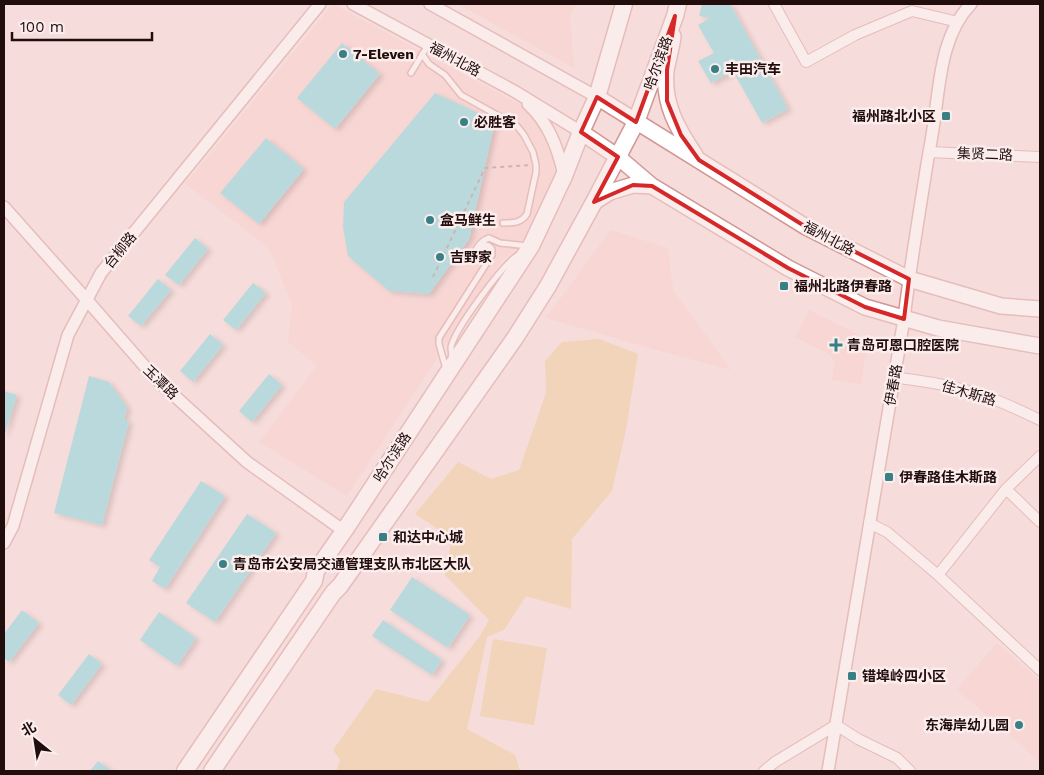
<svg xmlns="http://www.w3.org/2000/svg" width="1044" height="775" font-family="'Work Sans','Noto Sans SC',sans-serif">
	<defs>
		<filter id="shadow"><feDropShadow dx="4" dy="2.5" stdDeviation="2.5" flood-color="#0004"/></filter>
	</defs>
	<rect width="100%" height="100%" fill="#f6dcdb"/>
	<path fill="#f9cecb" d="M333 4 528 109 547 134 555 168 553 192 533 236 502 261 443 349 347 496 259 442 317 366 288 342 292 305 269 248 185 184Z
		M458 4H576L570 17 574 68Z
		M611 230 668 248 673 290 731 370 649 348 546 318Z
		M809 310 857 334 866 353 861 384 832 380 835 362 829 354 795 337Z
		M997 643 1040 681V762L957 689Z"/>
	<path fill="#ebcb90" d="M599 339 638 354 626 430 612 491 572 539 571 609 526 596 504 630 487 637 467 729 515 755 520 771H336L340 760 333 750 376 689 428 702 480 636 489 620 445 575 452 538 415 514 458 462 491 479 519 470 546 393 545 361 562 342Z
		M493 639 547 648 534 725 480 716Z"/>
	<path fill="#72d6de" filter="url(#shadow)" d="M702 4H730L788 109 762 123 733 71 711 83 698 61 714 53 698 25 710 18 699 16Z
		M342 43 380 74 335 129 297 98Z
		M435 93 495 121 469 239 429 294 389 291 348 256 343 227 344 202Z
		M266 138 304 169 259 224 220 193Z
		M195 238 208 249 179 285 165 275Z
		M158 279 171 290 141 326 128 316Z
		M253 283 266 293 236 330 223 320Z
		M210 334 223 345 193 382 180 371Z
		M269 374 282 385 252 422 239 411Z
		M89 376 109 382 127 407 124 420 129 421 102 525 54 513Z
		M4 391 17 395 4 436Z
		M201 481 225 496 165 589 152 581 160 567 149 560Z
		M247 514 276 533 215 622 186 603Z
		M412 577 470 615 448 648 390 610Z
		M22 610 39 623 9 662 4 658V634Z
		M159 612 196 638 177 666 140 640Z
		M383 620 442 660 432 675 372 636Z
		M89 654 102 664 71 705 58 695Z
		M98 761 112 771H90Z"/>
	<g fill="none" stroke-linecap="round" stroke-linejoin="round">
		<defs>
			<path id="service" d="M422 54 429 64 445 75 461 95 517 126 524 135 533 152 536 165V172L527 214C521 223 514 223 503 223
				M411 73 428 45
				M471 259C476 250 479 241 489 238L500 243 528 246
				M452 359C452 355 451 351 451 347 455 329 502 265 518 255
				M446 369 439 344V338L492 255V249L489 246 485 245 477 249"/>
			<path id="minor" d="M774 4 806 62 855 35 912 11 958 22
				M929 152 1040 157
				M894 377C912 380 931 382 948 386 981 392 1011 406 1040 420
				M1006 489 1040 522
				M869 523 887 532 938 575 1040 670
				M938 575 1006 489 1040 456
				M764 771 775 762 836 725 858 739 897 758 910 771"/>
			<path id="tertiary" d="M353 4 514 91 581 132
				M430 4 597 97
				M528 104C549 123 558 149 564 175
				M4 207 86 299 154 377 247 462 344 531
				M4 543 13 526 68 335 101 273 320 4
				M828 771 904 319C910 267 919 215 927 164 930 147 933 131 935 115 940 77 943 33 971 4"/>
			<path id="primary" d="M673 36C672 47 668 59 666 71 663 104 677 128 695 155
				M597 97 806 227 909 279 1001 306 1040 309
				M581 132 618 157 652 186 788 268 865 307 938 328 1040 346
				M594 202 610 192 633 185 652 186"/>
			<path id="trunk" d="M185 771 314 581 316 571 344 531 531 246 564 176 581 132 597 97 624 4
				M212 771 333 593 340 586 515 338 548 286 594 202 636 122 675 16 678 4"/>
		</defs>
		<use href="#service" stroke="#d29794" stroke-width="8"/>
		<use href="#minor" stroke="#d29794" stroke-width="12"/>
		<use href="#tertiary" stroke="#d29794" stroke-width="14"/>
		<use href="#primary" stroke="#d29794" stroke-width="18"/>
		<use href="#trunk" stroke="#d29794" stroke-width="19"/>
		<path stroke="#9c8584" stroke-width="2" stroke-dasharray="4 4" stroke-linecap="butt" d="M433 277 485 168 530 165"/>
		<use href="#service" stroke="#fff" stroke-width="5"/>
		<use href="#minor" stroke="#fff" stroke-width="10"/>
		<use href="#tertiary" stroke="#fff" stroke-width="11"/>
		<use href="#primary" stroke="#fff" stroke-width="15"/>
		<use href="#trunk" stroke="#fff" stroke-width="16"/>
	</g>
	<path d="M0 0H1044V775H0ZM675 16 667 70V101L681 135 699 160 806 227 909 279 904 319 865 307 788 268 652 186 633 185 594 202 618 157 581 132 597 97 636 122Z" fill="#f6dcdb" fill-opacity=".55" fill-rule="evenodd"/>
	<path fill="none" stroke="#d62828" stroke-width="4" stroke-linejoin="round" d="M675 16 667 70V101L681 135 699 160 806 227 909 279 904 319 865 307 788 268 652 186 633 185 594 202 618 157 581 132 597 97 636 122Z"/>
	<g fill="#388086" stroke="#faedec" stroke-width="2">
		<circle cx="343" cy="54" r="5"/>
		<circle cx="715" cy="69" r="5"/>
		<rect x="941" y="111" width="10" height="10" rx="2.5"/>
		<circle cx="464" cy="122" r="5"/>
		<circle cx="430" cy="220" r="5"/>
		<circle cx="440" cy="257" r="5"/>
		<rect x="779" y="281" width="10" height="10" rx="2.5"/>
		<path d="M833.5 337.5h5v5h5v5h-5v5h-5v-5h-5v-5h5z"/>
		<rect x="884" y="472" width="10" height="10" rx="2.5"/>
		<rect x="378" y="532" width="10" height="10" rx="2.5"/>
		<circle cx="223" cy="564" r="5"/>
		<rect x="847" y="671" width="10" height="10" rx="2.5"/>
		<circle cx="1019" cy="725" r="5"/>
	</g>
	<g text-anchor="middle" stroke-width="5" stroke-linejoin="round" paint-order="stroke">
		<g font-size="14" font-weight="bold" fill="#220d0d" stroke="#faedec" text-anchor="start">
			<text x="353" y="59">7-Eleven</text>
			<text x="725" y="74">丰田汽车</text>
			<text x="936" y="121" text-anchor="end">福州路北小区</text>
			<text x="474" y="127">必胜客</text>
			<text x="440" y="225">盒马鲜生</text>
			<text x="450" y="262">吉野家</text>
			<text x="794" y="291">福州北路伊春路</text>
			<text x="847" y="350">青岛可恩口腔医院</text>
			<text x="899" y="482">伊春路佳木斯路</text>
			<text x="393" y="542">和达中心城</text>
			<text x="233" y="569">青岛市公安局交通管理支队市北区大队</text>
			<text x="862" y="681">错埠岭四小区</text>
			<text x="1009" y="730" text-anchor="end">东海岸幼儿园</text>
		</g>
		<g font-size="14" fill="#220d0d" stroke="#faedec">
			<text transform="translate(455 59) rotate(28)" y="5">福州北路</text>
			<text transform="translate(658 63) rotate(-70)" y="5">哈尔滨路</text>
			<text transform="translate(985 154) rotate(2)" y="5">集贤二路</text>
			<text transform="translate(829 238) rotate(28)" y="5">福州北路</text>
			<text transform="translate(120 250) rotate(-51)" y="5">台柳路</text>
			<text transform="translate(161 382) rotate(44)" y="5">玉潭路</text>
			<text transform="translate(893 385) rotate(-80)" y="5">伊春路</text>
			<text transform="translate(969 393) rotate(16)" y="5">佳木斯路</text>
			<text transform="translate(392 457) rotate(-57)" y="5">哈尔滨路</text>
		</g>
	</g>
	<rect width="1044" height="775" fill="none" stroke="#220d0d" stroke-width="10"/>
	<g transform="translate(35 740) rotate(330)" stroke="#faedec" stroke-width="4" paint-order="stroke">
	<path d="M0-4L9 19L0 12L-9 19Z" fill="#220d0d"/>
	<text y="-8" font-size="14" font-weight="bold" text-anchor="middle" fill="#220d0d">北</text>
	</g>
	<path d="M12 32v8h140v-8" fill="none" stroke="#220d0d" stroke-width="2.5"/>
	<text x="20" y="32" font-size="15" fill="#220d0d" stroke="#faedec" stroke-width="4" paint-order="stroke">100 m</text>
</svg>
